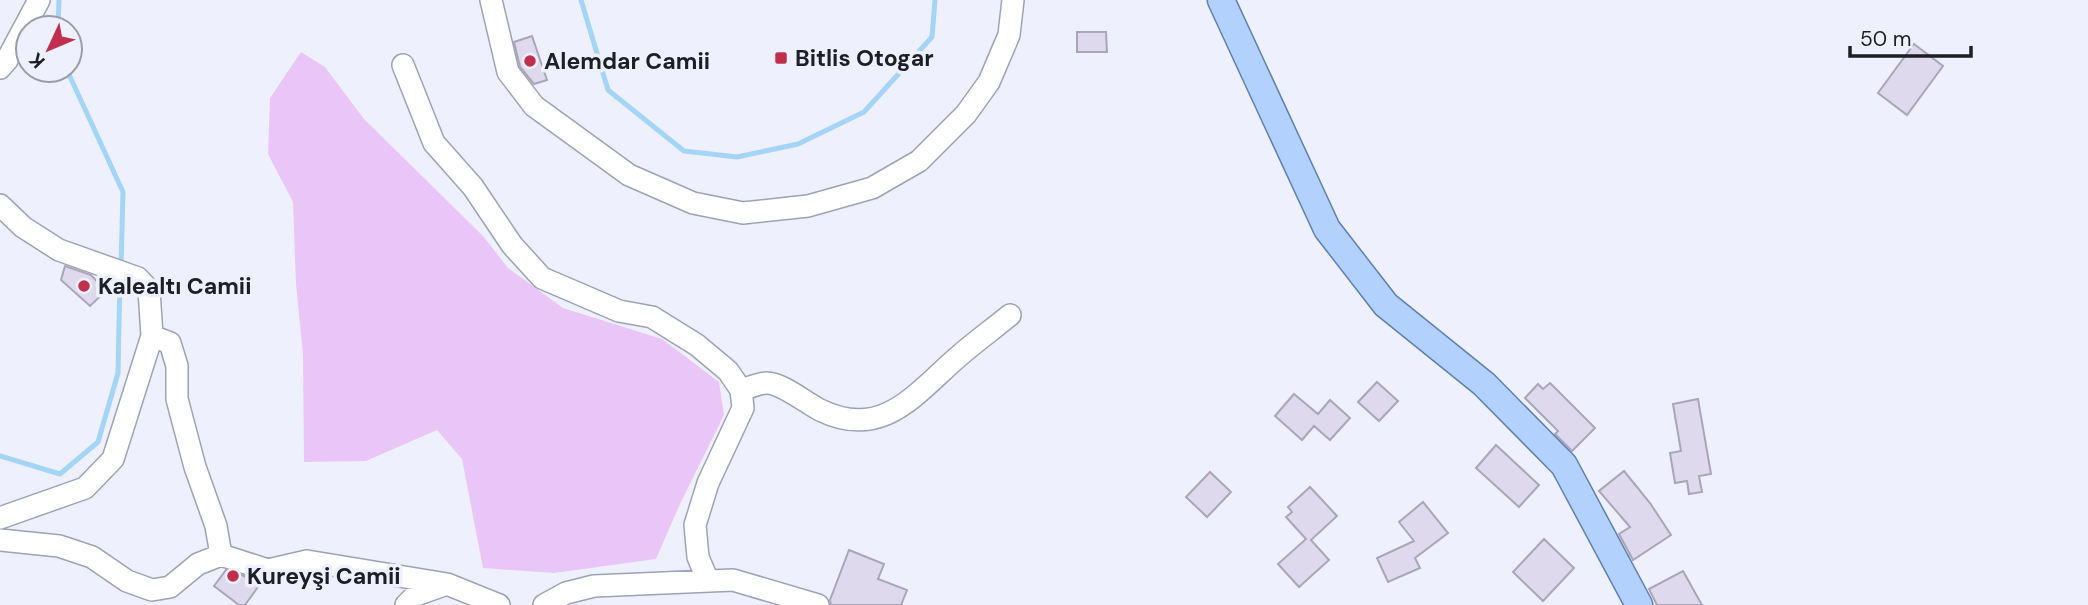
<svg xmlns="http://www.w3.org/2000/svg" width="2088" height="605" font-family="'DM Sans',sans-serif">
	<rect width="100%" height="100%" fill="#eef1fd"/>
	<path fill="#e9c6f7" d="M301 52 325 67 364 119 483 236 508 268 563 308 662 339 719 382 724 415 680 504 656 559 554 573 483 568 462 459 437 430 366 461 304 462 303 355 296 284 293 202 268 154 270 98Z"/>
	<g fill="none" stroke-linecap="round" stroke-linejoin="round">
		<path stroke="#a5d5f6" stroke-width="5" d="M581 0 608 90 684 151 737 157 798 144 864 112 932 37 935 0
			M58 28 59 0
			M67 70 123 192 121 267
			M0 456 60 474 98 442 118 373 120 277"/>
	</g>
	<path fill="#ded9ed" stroke="#aaa5b8" stroke-width="2" d="M1077 32H1106L1107 52H1077Z
		M532 36 547 80 534 84 520 67 514 42Z
		M1914 44 1943 66 1907 115 1878 93Z
		M65 266 91 275 106 291 90 306 61 280Z
		M1377 382 1398 401 1379 421 1358 402Z
		M1550 383 1595 428 1572 451 1555 434 1558 431 1525 398 1538 384 1543 389Z
		M1294 394 1318 414 1330 400 1350 418 1330 440 1314 426 1302 440 1275 416Z
		M1698 399 1711 474 1699 476 1702 492 1689 494 1687 481 1675 483 1670 453 1681 451 1673 404Z
		M1496 445 1539 485 1519 507 1476 468Z
		M1624 471 1650 503 1671 535 1633 560 1619 534 1630 527 1599 491Z
		M1210 472 1231 492 1207 517 1186 497Z
		M1310 487 1337 516 1311 540 1329 560 1299 587 1278 564 1306 539 1286 517 1292 512 1288 507Z
		M1423 502 1448 533 1415 558 1420 568 1388 582 1377 558 1414 541 1399 522Z
		M1544 539 1574 568 1543 601 1513 572Z
		M849 550 884 564 878 579 907 590 901 605H831L830 600Z
		M226 570 244 576 258 587 245 605H239L214 586Z
		M1683 571 1702 605H1657L1649 589Z"/>
	<g fill="none" stroke-linecap="round" stroke-linejoin="round">
		<defs>
			<path id="minor" d="M491 0 508 72 534 106 629 175 693 203 743 213 808 206 872 188 919 161 966 114 989 82 1009 35 1013 0
				M403 65 434 143 473 187 512 245 542 278 619 311 652 317 697 345 728 371 741 390 743 408 708 483 695 525 698 557 708 581
				M0 68 7 60 39 0
				M0 205 23 227 59 250 138 278 149 290 152 336 113 459 85 488 0 518
				M152 336 170 343 177 366V399L195 467 216 526 221 555
				M741 390C748 388 759 383 767 383 782 383 806 403 820 410 883 441 916 393 959 356 975 342 993 329 1010 315
				M0 540 59 546 92 557 127 581 152 590 170 587 198 564 221 555 268 570 307 561 447 584 499 605
				M406 605 416 595 444 585
				M544 605 566 593 594 586 733 580 818 605"/>
			<path id="major" d="M1221 0 1327 229 1386 305 1484 384 1564 465 1639 605"/>
		</defs>
		<use href="#minor" stroke="#9ea2b5" stroke-width="24"/>
		<use href="#major" stroke="#5e7fb1" stroke-width="29"/>
		<use href="#minor" stroke="#fff" stroke-width="21"/>
		<use href="#major" stroke="#b3d1fd" stroke-width="26"/>
	</g>
	<g fill="#c0304e" stroke="#eef1fd" stroke-width="2.5">
		<rect x="774" y="51" width="14" height="14" rx="3.5"/>
		<circle cx="530" cy="61" r="7"/>
		<circle cx="84" cy="286" r="7"/>
		<circle cx="233" cy="576" r="7"/>
	</g>
	<g text-anchor="middle" stroke-width="7" stroke-linejoin="round" paint-order="stroke">
		<g font-size="23" font-weight="bold" fill="#1d1f26" stroke="#eef1fd" text-anchor="start">
			<text x="795" y="66">Bitlis Otogar</text>
			<text x="544" y="69">Alemdar Camii</text>
			<text x="98" y="294">Kalealtı Camii</text>
			<text x="247" y="584">Kureyşi Camii</text>
		</g>
	</g>
	<g transform="translate(49 49) rotate(226)"><circle r="33" fill="#eef1fd" stroke="#9a9da7" stroke-width="2"/>
	<path d="M0-5L12 26L0 18L-12 26Z" fill="#c0304e"/>
	<text y="-10" font-size="19" font-weight="bold" text-anchor="middle" fill="#1d1f26">K</text>
	</g>
	<path d="M1850 46v10h121v-10" fill="none" stroke="#1d1f26" stroke-width="3.5"/>
	<text x="1860" y="46" font-size="21" fill="#1d1f26" stroke="#eef1fd" stroke-width="5" paint-order="stroke">50 m</text>
</svg>
